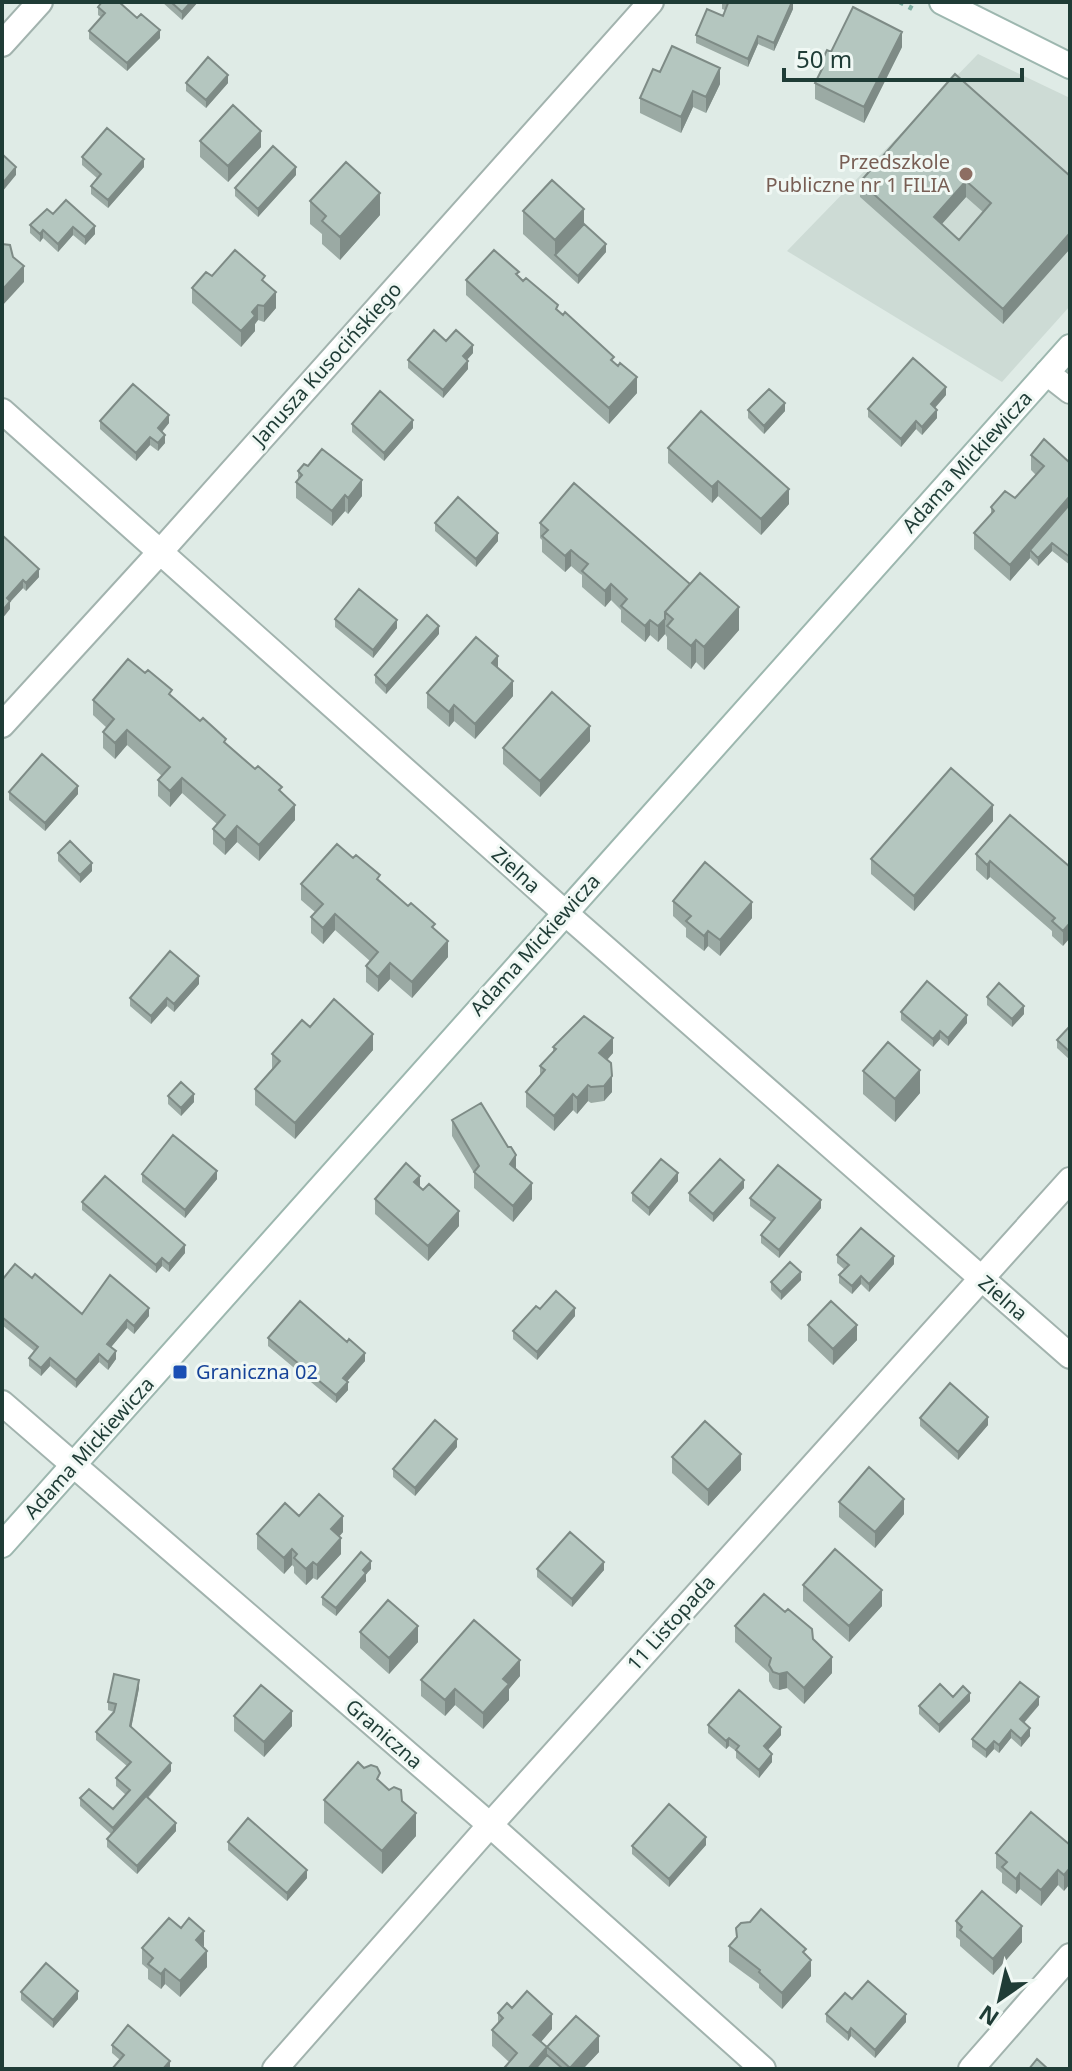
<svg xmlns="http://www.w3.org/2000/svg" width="1072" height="2071" font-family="'Noto Sans',sans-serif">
	<rect width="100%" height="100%" fill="#dfebe6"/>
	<path fill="#cddbd5" d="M978 54 1070 98V306L1002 382 787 251Z"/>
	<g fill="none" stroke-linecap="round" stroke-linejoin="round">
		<defs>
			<path id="street" d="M2 44 40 2
				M1047 373 1070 391
				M2 411 564 912 1070 1356
				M2 725 161 551 651 2
				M2 1403 490 1825 763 2069
				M275 2069 490 1825 1070 1180
				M971 2069 1070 1956"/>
			<path id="secondary" d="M942 2 1070 66
				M2 1545 1070 347"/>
		</defs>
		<use href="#street" stroke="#a2b3ae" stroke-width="28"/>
		<use href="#secondary" stroke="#9db7af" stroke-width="28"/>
		<path stroke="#7eb0a3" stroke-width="5" stroke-dasharray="4 6" stroke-linecap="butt" d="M900 2 915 10"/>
		<use href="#street" stroke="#fff" stroke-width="24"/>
		<use href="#secondary" stroke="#fff" stroke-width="24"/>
	</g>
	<path fill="#9baaa4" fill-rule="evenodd" d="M162 2H198L182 20Z
		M722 2H793V9L774 51 758 44 748 67 696 43V35L723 16 725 10 722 9Z
		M98 7 160 38 127 71 89 39V31L101 17 98 15Z
		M902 47 864 123 815 99V83L820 74V65L831 52Z
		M660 72 720 84 706 113 693 107 681 133 640 113V98Z
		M186 83H228L206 108 186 91Z
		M200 141 261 147 228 182 200 157Z
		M82 157 144 167 108 208 91 194V186L97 178 82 165Z
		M296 175 258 217 235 196V188Z
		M1070 176 1003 324 860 197V182ZM966 197 983 212 959 240 941 224Z
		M310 201 380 215 340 260 322 244V234L310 224Z
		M523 211 606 252 578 284 523 234Z
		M53 214 95 234 85 245 73 235 58 252 43 238 40 242 30 233V225Z
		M212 276 265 283 276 308 264 322 258 320 255 324V331L241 347 192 303V288Z
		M519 277 558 311 614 362 637 393 609 424 466 295V280Z
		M446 341 473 353 467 360 468 369 443 398 408 368V360Z
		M946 395 935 408 937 418 922 435 916 429 901 447 868 417V409Z
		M748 410 785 411 764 434 748 418Z
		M100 421 169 423 162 432 165 443 158 451 150 445 136 461 100 429Z
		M352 424 413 428 384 461 352 432Z
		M668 448 789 504 761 535 718 496 712 503 668 463Z
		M1031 455 1070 463V565L1052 551 1038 566 1030 558 1010 581 974 549V533L991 515V507L1015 498 1036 475 1031 470Z
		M298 471 362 496 348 514 345 511 332 526 296 498V482L298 480Z
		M435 523 498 541 476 567 435 531Z
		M540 523 739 630 704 670 696 662 691 669 667 649V637L665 634 658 642 650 635 645 642 621 622V610L611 600 605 607 582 587V575L579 573 571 566 565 572 542 552V540L540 538Z
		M2 535 39 577 26 591 23 588 10 602V609Z
		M335 619 397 628 373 658 335 627Z
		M439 634 386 694 375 683V675Z
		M427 693 513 696 475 739 454 721 449 727 427 708Z
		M172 696 282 793 295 820 259 861 237 842 225 855 213 844V829L217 824 182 793 170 807 158 796V780L162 776 127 745 115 759 103 748V732L107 728 93 715V700Z
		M590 741 540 797 503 764V748Z
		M9 792 78 794 45 831 9 800Z
		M993 821 914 911 871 874V859Z
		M58 853 92 871 80 883 58 861Z
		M976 854 1070 867 1063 946 1052 936V931L990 877 987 880 976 870Z
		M380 881 435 930 448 957 412 998 390 979 378 992 366 982V966L370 961 335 930 323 944 311 933V917L315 912 301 900V884Z
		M673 901 752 918 720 956 708 946 704 951 686 937V928L673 916Z
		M199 984 174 1012 167 1006 151 1024 130 1006V998Z
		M987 997 1024 1014 1012 1027 987 1005Z
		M901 1012 967 1023 948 1046 940 1039 933 1047 901 1020Z
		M1070 1026V1060L1057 1048V1040Z
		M310 1027 373 1050 295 1139 255 1105V1089L272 1069V1054Z
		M553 1047 613 1053 607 1060 612 1092 604 1101 591 1103 588 1101 577 1114 573 1110 554 1131 526 1107V1092L540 1075V1066L553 1052Z
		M863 1071 920 1093 895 1122 863 1094Z
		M168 1096 194 1102 181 1116 168 1104Z
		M452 1120 508 1147 516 1170 532 1199 513 1222 474 1188V1173L452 1136Z
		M142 1174 217 1179 185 1218 142 1182Z
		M678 1181 649 1216 632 1201V1193Z
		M420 1187 459 1226 428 1261 375 1214V1199Z
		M744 1188 713 1222 689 1201V1193Z
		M750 1198 821 1208 779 1258 761 1243V1235L771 1222 750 1206Z
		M82 1202 185 1253 169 1272 162 1266 156 1273 82 1210Z
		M837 1255 894 1264 869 1292 861 1284 852 1294 839 1283V1275L845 1270 837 1263Z
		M32 1278 82 1314 149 1316 134 1334 127 1328 111 1347 116 1359 108 1370 99 1362 76 1388 50 1366 41 1376 29 1366V1358L34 1351 2 1325V1280Z
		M801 1280 781 1300 771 1290V1282Z
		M540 1309 575 1316 537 1360 513 1339V1331Z
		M808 1325 857 1340 833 1365 808 1341Z
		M268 1338 365 1361 347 1381 348 1390 336 1403 268 1346Z
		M920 1418 988 1425 958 1460 920 1426Z
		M457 1447 415 1496 393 1477V1469Z
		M672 1457 741 1470 708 1506 672 1473Z
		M839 1502 904 1514 875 1548 839 1517Z
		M299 1516 343 1532 339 1537 341 1554 317 1580 313 1578 306 1585 294 1573V1567L292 1565 284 1574 257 1549V1534Z
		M371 1569 366 1574V1581L336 1616 322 1605V1597Z
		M537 1569 604 1570 572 1607 537 1577Z
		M803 1585 882 1606 849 1642 803 1601Z
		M735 1626 813 1639 832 1673 804 1704 787 1688 779 1690 773 1688 769 1681V1673L735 1642Z
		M360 1632 418 1642 389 1674 360 1648Z
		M520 1676 509 1689V1700L483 1729 455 1705 445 1716 421 1696V1680Z
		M139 1688 131 1728 171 1771 148 1798 176 1831 137 1874 107 1847V1839L111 1834 80 1806V1798L113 1809 126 1795 116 1786V1778L127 1766 96 1740V1732L114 1712 108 1710V1702Z
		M953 1697 970 1701 939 1733 919 1714V1706Z
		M1039 1705 1024 1723 1030 1736 1021 1747 1011 1738 999 1753 994 1749 986 1758 972 1747V1739Z
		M234 1716 292 1726 264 1757 234 1731Z
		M708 1725 781 1735 768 1750 772 1762 759 1778 736 1758V1751L729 1746 726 1749 708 1733Z
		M380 1782 402 1801 416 1836 382 1874 324 1823V1800Z
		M228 1842 307 1878 287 1901 228 1850Z
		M706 1845 669 1887 632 1854V1846Z
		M1070 1845 1064 1891 1058 1885 1041 1906 1020 1889 1016 1894 1002 1883V1873L996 1868V1853Z
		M956 1921 1022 1942 993 1975 960 1946V1940L956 1937Z
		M729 1946 806 1955 811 1976 782 2009 759 1988V1984L729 1962Z
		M203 1947 207 1967 180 1997 165 1984 161 1989 148 1979V1969L142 1964V1948Z
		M21 1992 78 1999 53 2028 21 2000Z
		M852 1999 906 2022 875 2058 851 2036 848 2041 826 2022V2014Z
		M512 2008 552 2029 541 2042 547 2047V2055V2047L599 2052 583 2069H505V2067L509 2062 492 2046V2030L498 2024V2013Z
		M112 2045 170 2069 120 2060 112 2053Z"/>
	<path fill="#7e8b86" d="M191 2H198L182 20V12Z
		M793 2V9L774 51V43Z
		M160 30V38L127 71V63Z
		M902 32V47L864 123V107Z
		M758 36V44L748 67V59Z
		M720 68V84L706 113V97Z
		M228 75V83L206 108V100Z
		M693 91V107L681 133V117Z
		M261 131V147L228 182V166Z
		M144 159V167L108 208V200Z
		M16 167V175L2 192V184Z
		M296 167V175L258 217V209Z
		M966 181V197L934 233V217Z
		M380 193V215L340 260V237Z
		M584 209V232L555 255V240Z
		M95 226V234L85 245V237Z
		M73 227V235L58 252V244Z
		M43 230V238L40 242V234Z
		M1070 233V249L1003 324V309Z
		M606 244V252L578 284V276Z
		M24 266V282L2 306V290Z
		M276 292V308L264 322V306Z
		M258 305V320L255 324V331L241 347V331L252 312Z
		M473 345V353L463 364V356Z
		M468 361V369L443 398V390Z
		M637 377V393L609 424V408Z
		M946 387V395L931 412V404Z
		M785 403V411L764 434V426Z
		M937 410V418L922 435V427Z
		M169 415V423L158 436V428Z
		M413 420V428L384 461V453Z
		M916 421V429L901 447V439Z
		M165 435V443L158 451V443Z
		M150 437V445L136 461V453Z
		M362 480V496L348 514V498Z
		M718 481V496L712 503V487Z
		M789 489V504L761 535V519Z
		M345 495V511L332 526V511Z
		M1070 496V512L1030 550V558L1010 581V565Z
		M498 533V541L476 567V559Z
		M1052 543V551L1038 566V558Z
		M571 550V566L565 572V556Z
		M39 569V577L26 591V583Z
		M23 580V588L10 602V609L2 619V611L7 598Z
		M611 584V600L605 607V591Z
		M739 607V630L704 670V647Z
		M665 619V634L658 642V626Z
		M397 620V628L373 658V650Z
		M650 620V635L645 642V626Z
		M439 626V634L386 694V686Z
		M696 640V662L691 669V646Z
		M498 656V672L492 663Z
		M513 681V696L475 739V724Z
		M454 705V721L449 727V712Z
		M590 726V741L540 797V781Z
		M127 730V745L115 759V743Z
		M182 778V793L170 807V791Z
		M78 786V794L45 831V823Z
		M295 805V820L259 861V845Z
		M993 805V821L914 911V896Z
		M237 826V842L225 855V840Z
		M990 861V877L987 880V865Z
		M92 863V871L80 883V875Z
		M752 902V918L720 956V940Z
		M335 914V930L323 944V928Z
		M1070 923V938L1063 946V931Z
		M708 931V946L704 951V936Z
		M448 941V957L412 998V982Z
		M390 963V979L378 992V977Z
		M199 976V984L174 1012V1004Z
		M167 998V1006L151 1024V1016Z
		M1024 1006V1014L1012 1027V1019Z
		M967 1015V1023L948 1046V1038Z
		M940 1031V1039L933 1047V1039Z
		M373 1034V1050L295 1139V1123Z
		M613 1038V1053L599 1069V1053Z
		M920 1070V1093L895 1122V1099Z
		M612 1076V1092L604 1101V1086Z
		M588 1085V1101L577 1114V1098Z
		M194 1094V1102L181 1116V1108Z
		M573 1094V1110L554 1131V1116Z
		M516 1155V1170L510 1164Z
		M217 1171V1179L185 1218V1210Z
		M678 1173V1181L649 1216V1208Z
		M420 1176V1192L414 1182Z
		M744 1180V1188L713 1222V1214Z
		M532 1183V1199L513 1222V1206Z
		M821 1200V1208L779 1258V1250Z
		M459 1211V1226L428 1261V1246Z
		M185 1245V1253L169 1272V1264Z
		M894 1256V1264L869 1292V1284Z
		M162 1258V1266L156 1273V1265Z
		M801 1272V1280L781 1300V1292Z
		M861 1276V1284L852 1294V1286Z
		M149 1308V1316L134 1334V1326Z
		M575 1308V1316L537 1360V1352Z
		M127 1320V1328L107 1352V1344Z
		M857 1325V1340L833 1365V1349Z
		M116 1351V1359L108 1370V1362Z
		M365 1353V1361L343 1386V1378Z
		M99 1354V1362L76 1388V1380Z
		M50 1358V1366L41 1376V1368Z
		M348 1382V1390L336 1403V1395Z
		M988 1417V1425L958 1460V1452Z
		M457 1439V1447L415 1496V1488Z
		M741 1454V1470L708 1506V1490Z
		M904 1499V1514L875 1548V1532Z
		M343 1516V1532L331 1545V1529Z
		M341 1538V1554L317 1580V1565Z
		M292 1549V1565L284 1574V1558Z
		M371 1561V1569L366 1574V1581L336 1616V1608L363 1570Z
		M313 1562V1578L306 1585V1569Z
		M604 1562V1570L572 1607V1599Z
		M882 1590V1606L849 1642V1626Z
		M418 1626V1642L389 1674V1658Z
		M832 1657V1673L804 1704V1688Z
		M520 1660V1676L509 1689V1700L483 1729V1713L503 1679Z
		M787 1672V1688L779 1690V1674Z
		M139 1680V1688L130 1734V1726Z
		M455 1689V1705L445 1716V1700Z
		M970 1693V1701L939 1733V1725Z
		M1039 1697V1705L1020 1727V1719Z
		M292 1711V1726L264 1757V1742Z
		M781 1727V1735L764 1754V1746Z
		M1030 1728V1736L1021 1747V1739Z
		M1011 1730V1738L999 1753V1745Z
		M729 1738V1746L726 1749V1741Z
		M994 1741V1749L986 1758V1750Z
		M772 1754V1762L759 1778V1770Z
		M171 1763V1771L113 1836V1828Z
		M416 1813V1836L382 1874V1851Z
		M176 1823V1831L137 1874V1866Z
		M706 1837V1845L669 1887V1879Z
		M1070 1868V1884L1064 1891V1875Z
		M307 1870V1878L287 1901V1893Z
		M1058 1870V1885L1041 1906V1890Z
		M1020 1873V1889L1016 1894V1879Z
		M1022 1926V1942L993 1975V1959Z
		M204 1931V1947L196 1940Z
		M207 1951V1967L180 1997V1981Z
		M811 1960V1976L782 2009V1993Z
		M165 1969V1984L161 1989V1974Z
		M78 1991V1999L53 2028V2020Z
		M552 2014V2029L533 2051V2035Z
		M906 2014V2022L875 2058V2050Z
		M851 2028V2036L848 2041V2033Z
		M599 2036V2052L583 2069H570Z
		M547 2047V2063L542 2069H528Z
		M170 2061V2069H163Z"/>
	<path fill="#b4c6bf" stroke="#7e8b86" stroke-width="2" fill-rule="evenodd" d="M102 2H119L137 18 141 14 160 30 127 63 89 31 105 13 98 7Z
		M171 2H191L182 12Z
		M725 2H792L774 43 758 36 748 59 696 35 707 9 723 16 728 3Z
		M853 7 902 32 864 107 815 83 823 67 820 65 827 50 831 52Z
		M672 46 720 68 706 97 693 91 681 117 640 98 653 69 660 72Z
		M208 57 228 75 206 100 186 83Z
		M955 74 1070 176V233L1003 309 860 182ZM966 181 991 203 959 240 934 217Z
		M233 105 261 131 228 166 200 141Z
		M107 128 144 159 108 200 91 186 101 174 82 157Z
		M273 146 296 167 258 209 235 188Z
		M2 154 16 167 2 184Z
		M346 162 380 193 340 237 322 221 326 216 310 201Z
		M552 180 584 209 555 240 523 211Z
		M66 200 95 226 85 237 73 227 58 244 43 230 40 234 30 225 47 209 53 214Z
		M584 224 606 244 578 276 555 255Z
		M2 244 10 245 13 257 24 266 2 290Z
		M235 250 265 276 262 280 276 292 264 306 258 305 252 312 255 316 241 331 192 288 206 272 212 276Z
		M494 250 519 272 516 274 523 281 526 278 558 305 556 309 563 315 565 312 614 357 611 360 618 366 620 363 637 377 609 408 466 280Z
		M434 330 446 341 456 330 473 345 463 356 468 361 443 390 408 360Z
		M913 358 946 387 931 404 937 410 922 427 916 421 901 439 868 409Z
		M133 384 169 415 158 428 165 435 158 443 150 437 136 453 100 421Z
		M769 389 785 403 764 426 748 410Z
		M380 391 413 420 384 453 352 424Z
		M701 411 789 489 761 519 718 481 712 487 668 448Z
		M1044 439 1070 463V496L1010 565 974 533 994 511 991 507 1005 491 1015 498 1044 466 1031 455Z
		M322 449 362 480 348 498 345 495 332 511 296 482 302 475 298 471 304 464 308 466Z
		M574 483 690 584 665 612V619L658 626 650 620 645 626 621 606 627 599 611 584 605 591 582 571 588 564 579 557 571 550 565 556 542 536 548 530 540 523Z
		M458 497 498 533 476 559 435 523Z
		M1070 504V557L1052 543 1038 558 1030 550Z
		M2 535 39 569 26 583 23 580 7 598 10 601 2 611Z
		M700 573 739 607 704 647 696 640 691 646 667 626 673 619 665 612Z
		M359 589 397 620 373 650 335 619Z
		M427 615 439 626 386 686 375 675Z
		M476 637 498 656 492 663 513 681 475 724 454 705 449 712 427 693Z
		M128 659 145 673 148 670 172 690 169 694 200 721 203 718 226 739 224 742 255 769 258 766 282 787 279 790 295 805 259 845 237 826 225 840 213 829 225 815 182 778 170 791 158 780 170 767 127 730 115 743 103 732 114 719 93 700Z
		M552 692 590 726 540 781 503 748Z
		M42 754 78 786 45 823 9 792Z
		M951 768 993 805 914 896 871 859Z
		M1010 815 1070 867V923L1063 931 1052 921 1055 918 990 861 987 865 976 854Z
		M70 841 92 863 80 875 58 853Z
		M337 844 353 858 356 855 380 875 377 879 408 906 411 903 435 924 432 927 448 941 412 982 390 963 378 977 366 966 378 952 335 914 323 928 311 917 323 904 301 884Z
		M705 862 752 902 720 940 708 931 704 936 686 921 691 916 673 901Z
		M170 951 199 976 174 1004 167 998 151 1016 130 998Z
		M927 981 967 1015 948 1038 940 1031 933 1039 901 1012Z
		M999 983 1024 1006 1012 1019 987 997Z
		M334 999 373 1034 295 1123 255 1089 280 1061 272 1054 302 1020 310 1027Z
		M584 1016 613 1038 599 1053 611 1063 612 1076 604 1086 591 1087 588 1085 577 1098 573 1094 554 1116 526 1092 545 1070 540 1066 556 1049 553 1047Z
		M1070 1026V1052L1057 1040Z
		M888 1042 920 1070 895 1099 863 1071Z
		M181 1082 194 1094 181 1108 168 1096Z
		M481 1103 508 1147H511L516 1155 510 1164 532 1183 513 1206 474 1172 479 1166 452 1120Z
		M173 1135 217 1171 185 1210 142 1174Z
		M661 1159 678 1173 649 1208 632 1193Z
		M720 1159 744 1180 713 1214 689 1193Z
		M406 1163 420 1176 414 1182 423 1190 429 1184 459 1211 428 1246 375 1199Z
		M778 1165 821 1200 779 1250 761 1235 775 1218 750 1198Z
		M105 1176 185 1245 169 1264 162 1258 156 1265 82 1202Z
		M861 1228 894 1256 869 1284 861 1276 852 1286 839 1275 849 1265 837 1255Z
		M790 1262 801 1272 781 1292 771 1282Z
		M15 1264 32 1278 35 1274 82 1314 110 1275 149 1308 134 1326 127 1320 107 1344 116 1351 108 1362 99 1354 76 1380 50 1358 41 1368 29 1358 38 1347 2 1317V1280Z
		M556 1291 575 1308 537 1352 513 1331 536 1306 540 1309Z
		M300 1301 347 1342 349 1339 365 1353 343 1378 348 1382 336 1395 268 1338Z
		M831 1301 857 1325 833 1349 808 1325Z
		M950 1383 988 1417 958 1452 920 1418Z
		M435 1420 457 1439 415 1488 393 1469Z
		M705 1421 741 1454 708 1490 672 1457Z
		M869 1467 904 1499 875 1532 839 1502Z
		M319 1494 343 1516 331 1529 341 1538 317 1565 313 1562 306 1569 294 1558 297 1554 292 1549 284 1558 257 1534 285 1503 299 1516Z
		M570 1532 604 1562 572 1599 537 1569Z
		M835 1549 882 1590 849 1626 803 1585Z
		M361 1552 371 1561 363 1570 366 1573 336 1608 322 1597Z
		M764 1594 785 1612 788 1609 812 1629 813 1639 832 1657 804 1688 787 1672 779 1674 773 1672 769 1665 771 1658 735 1626Z
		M388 1600 418 1626 389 1658 360 1632Z
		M474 1620 520 1660 503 1679 509 1684 483 1713 455 1689 445 1700 421 1680Z
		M114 1674 139 1680 130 1726 171 1763 113 1828 80 1798 89 1789 113 1809 130 1790 116 1778 131 1762 96 1732 114 1712 116 1704 108 1702Z
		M1020 1682 1039 1697 1020 1719 1030 1728 1021 1739 1011 1730 999 1745 994 1741 986 1750 972 1739Z
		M940 1684 953 1697 963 1686 970 1693 939 1725 919 1706Z
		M261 1685 292 1711 264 1742 234 1716Z
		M739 1690 781 1727 764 1746 772 1754 759 1770 736 1750 739 1746 729 1738 726 1741 708 1725Z
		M358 1762 364 1768 371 1765 377 1767 380 1773 377 1779 389 1790 394 1787 401 1790 402 1801 416 1813 382 1851 324 1800Z
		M146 1796 176 1823 137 1866 107 1839Z
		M669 1804 706 1837 669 1879 632 1846Z
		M1031 1812 1070 1845V1868L1064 1875 1058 1870 1041 1890 1020 1873 1016 1879 1002 1867 1007 1862 996 1853Z
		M248 1818 307 1870 287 1893 228 1842Z
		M982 1891 1022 1926 993 1959 960 1930 962 1927 956 1921Z
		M761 1909 806 1949 803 1952 811 1960 782 1993 759 1972 760 1970 729 1946 737 1937 736 1928 741 1923 750 1922Z
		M169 1918 181 1928 189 1918 204 1931 196 1940 207 1951 180 1981 165 1969 161 1974 148 1964 153 1958 142 1948Z
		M46 1963 78 1991 53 2020 21 1992Z
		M868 1981 906 2014 875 2050 851 2028 848 2033 826 2014 845 1993 852 1999Z
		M527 1991 552 2014 533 2035 547 2047 528 2069H507L505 2067 517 2053 492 2030 503 2018 498 2013 507 2003 512 2008Z
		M576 2016 599 2036 570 2068 547 2047Z
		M128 2025 170 2061 163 2069H112L124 2055 112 2045Z
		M547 2055 563 2069H535Z
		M1037 2059 1048 2069H1029Z"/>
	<circle fill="#8d6e63" stroke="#f0f8f4" stroke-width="3" cx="966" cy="174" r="8"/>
	<rect fill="#1a4fb4" stroke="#f0f8f4" stroke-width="3" x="172" y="1364" width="16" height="16" rx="4"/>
	<g text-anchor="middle" stroke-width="6" stroke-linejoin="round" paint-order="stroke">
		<g font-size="20" fill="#785e54" stroke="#f0f8f4" text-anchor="end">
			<text x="950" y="169">Przedszkole<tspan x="950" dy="23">Publiczne nr 1 FILIA</tspan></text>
		</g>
		<g font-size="20" fill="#1f3c36" stroke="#f0f8f4">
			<text transform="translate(327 364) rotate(-48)" y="7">Janusza Kusocińskiego</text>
			<text transform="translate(967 462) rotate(-48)" y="7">Adama Mickiewicza</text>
			<text transform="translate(516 870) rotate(42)" y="7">Zielna</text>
			<text transform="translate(535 945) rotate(-48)" y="7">Adama Mickiewicza</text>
			<text transform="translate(1003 1298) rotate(41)" y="7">Zielna</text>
			<text transform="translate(89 1448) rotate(-48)" y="7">Adama Mickiewicza</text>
			<text transform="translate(671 1623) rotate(-48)" y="7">11 Listopada</text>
			<text transform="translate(384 1734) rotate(41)" y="7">Graniczna</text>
		</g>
		<g font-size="20" fill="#164399" stroke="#f0f8f4" text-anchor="start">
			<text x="196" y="1379">Graniczna 02</text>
		</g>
	</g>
	<rect width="1072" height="2071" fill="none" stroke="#1f3c36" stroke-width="8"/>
	<g transform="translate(1000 1999) rotate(214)" stroke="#f0f8f4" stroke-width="6" paint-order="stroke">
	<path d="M0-6L14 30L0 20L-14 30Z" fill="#1f3c36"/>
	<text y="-12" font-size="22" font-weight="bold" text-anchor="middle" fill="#1f3c36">N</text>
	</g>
	<path d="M784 68v12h238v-12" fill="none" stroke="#1f3c36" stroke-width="4"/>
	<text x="796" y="68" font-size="24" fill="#1f3c36" stroke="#f0f8f4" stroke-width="6" paint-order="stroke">50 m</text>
</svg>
